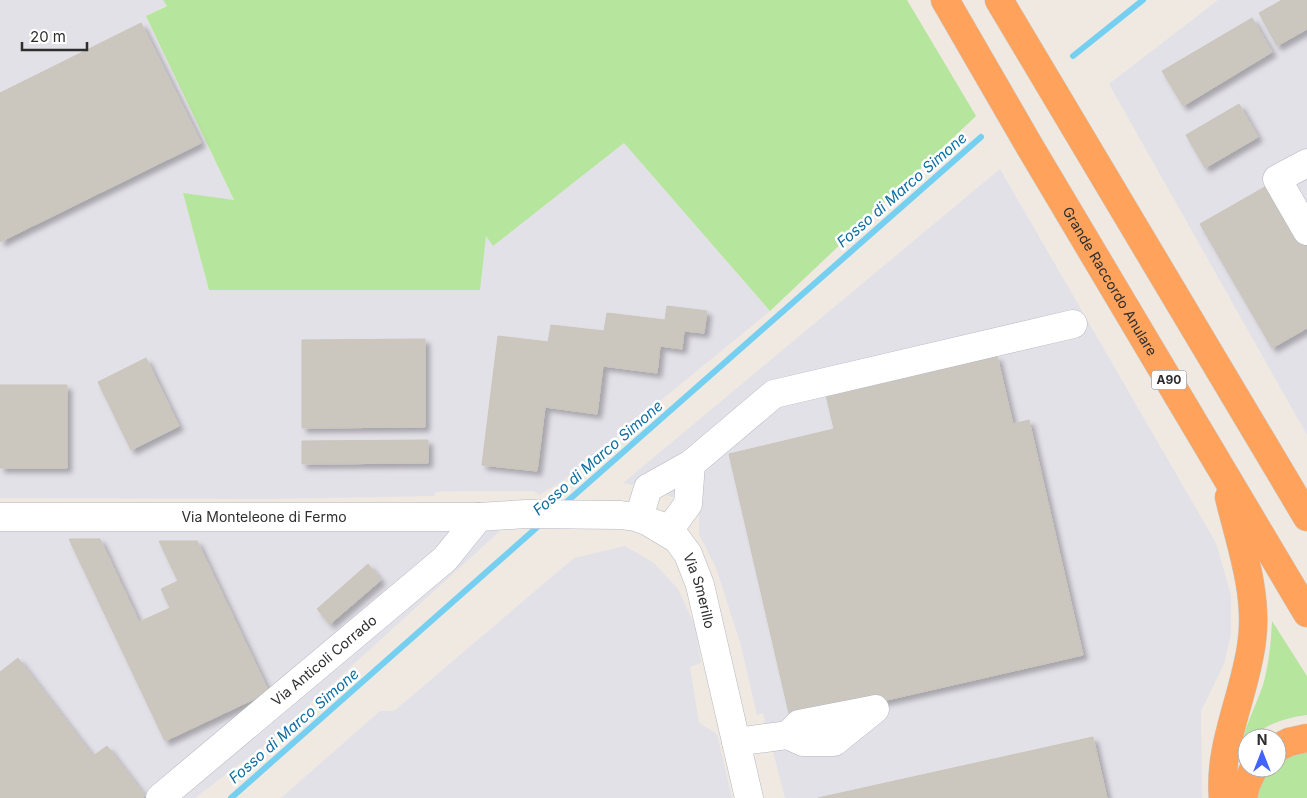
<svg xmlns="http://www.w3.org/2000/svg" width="1307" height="798" font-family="Inter,sans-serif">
	<defs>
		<filter id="shadow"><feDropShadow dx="4.5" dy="4.5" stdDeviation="2.5" flood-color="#0004"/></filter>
	</defs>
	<rect width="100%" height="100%" fill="#efe9e1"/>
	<path fill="#e3e1e8" d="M0 0H163L167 5 146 16 234 201 183 193 209 290 486 235 493 246 624 143 770 311 561 482 539 495 534 491H459L436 492 434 496 269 499 0 498Z
		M1218 0H1307V435L1109 84Z
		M1000 169 1216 543 1231 595V634L1224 664 1201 711 1202 798H785L763 713 757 715 740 642 716 568 699 534V507L648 488 623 483Z
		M410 527 500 531 267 743 195 798H0V529Z
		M625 546 654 563 678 589 695 626 701 663 690 667 699 723 717 734 732 798H281L380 711H394L574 558Z"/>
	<path fill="#b6e59e" d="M163 0H907L976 116 770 311 624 143 493 246 486 236 480 290H209L183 193 234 200 146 16 167 6Z
		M1272 621 1307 676V715C1293 717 1280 720 1268 726 1260 730 1256 738 1247 738V745L1240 755C1242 730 1255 709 1263 685 1269 664 1271 642 1272 621Z
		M1307 750V798H1253L1263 777 1272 768H1277V763L1292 754Z"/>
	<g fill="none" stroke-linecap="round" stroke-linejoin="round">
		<path stroke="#75cff0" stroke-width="6" d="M1073 56 1143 0
			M562 506 981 137
			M231 798 543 522"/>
	</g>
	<path fill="#cbc7bf" stroke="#cbc5ba" filter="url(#shadow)" d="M1282 0H1307V29L1277 46 1259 13Z
		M1252 18 1272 52 1183 106 1162 71Z
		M141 23 201 143 0 242V93Z
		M1239 104 1258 137 1205 168 1186 135Z
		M1270 184 1307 249V328L1272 348 1200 224Z
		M667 306 707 311 704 333 684 331 682 349 660 346 657 373 603 366 597 414 545 407 537 471 482 465 498 336 548 342 551 325 604 331 607 313 665 320Z
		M425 339V427L302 428V340Z
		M997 356 1013 424 1029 420 1083 655 791 722 729 454 834 429 826 395Z
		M146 358 179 426 131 450 98 382Z
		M0 385H67V468H0Z
		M428 440V463L302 464V441Z
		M69 539H100L139 622 170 608 161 589 178 581 159 541H197L269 692 165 741Z
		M368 564 381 580 330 624 317 609Z
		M18 658 93 756 107 746 145 796 143 798H0V672Z
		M1093 737 1107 798H818Z"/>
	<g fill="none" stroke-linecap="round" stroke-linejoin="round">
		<defs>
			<g id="minor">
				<path d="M1307 163 1277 179 1307 231"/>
				<path d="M691 464 688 504 670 529 647 521 641 511 648 488 691 464 774 394 1073 324"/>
				<path id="s1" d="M0 517H479L526 514 621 515 635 517 647 521 677 539 688 554 700 585 749 798"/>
				<path d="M788 735 799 724 871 710"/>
				<path d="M736 742 788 735 803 742H834L875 709"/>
				<path id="s2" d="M160 798 445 559 479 517"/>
			</g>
			<g id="highway">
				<path id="s3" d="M945 0 1030 147 1307 613"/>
				<path d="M999 0 1307 517"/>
				<path d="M1277 748 1289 742 1307 738"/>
				<path d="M1223 798C1218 744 1246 693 1252 640 1258 592 1240 543 1229 497"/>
				<path d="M1243 798 1246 785 1254 768"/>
			</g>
		</defs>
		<use href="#minor" stroke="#b4b7c1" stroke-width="29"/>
		<use href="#highway" stroke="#c9c9c9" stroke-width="29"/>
		<use href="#minor" stroke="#fff" stroke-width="28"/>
		<use href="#highway" stroke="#ffa35c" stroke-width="28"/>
	</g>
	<g text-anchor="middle" stroke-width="5" stroke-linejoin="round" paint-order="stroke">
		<rect fill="#fff" stroke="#6d6d6d" stroke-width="1" x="1151.5" y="370.5" width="35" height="19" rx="4"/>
		<g font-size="12" font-weight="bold" fill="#2e2e2e">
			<text x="1169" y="384">A90</text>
		</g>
		<g font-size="14" fill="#2e2e2e" stroke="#fff">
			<text dy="5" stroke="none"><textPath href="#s3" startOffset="326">Grande Raccordo Anulare</textPath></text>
			<text dy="5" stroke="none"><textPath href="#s1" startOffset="264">Via Monteleone di Fermo</textPath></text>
			<text dy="5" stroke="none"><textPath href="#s1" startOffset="740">Via Smerillo</textPath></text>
			<text dy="5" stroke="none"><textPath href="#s2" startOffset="214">Via Anticoli Corrado</textPath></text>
		</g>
		<g font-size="15" font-style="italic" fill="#0d6fa3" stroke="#fff">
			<text transform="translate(902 190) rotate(-41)" y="5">Fosso di Marco Simone</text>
			<text transform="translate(598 458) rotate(-41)" y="5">Fosso di Marco Simone</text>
			<text transform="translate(294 726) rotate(-41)" y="5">Fosso di Marco Simone</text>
		</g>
	</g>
	<g transform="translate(1262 753)"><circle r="24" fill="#ffffff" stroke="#ababab"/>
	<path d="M0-4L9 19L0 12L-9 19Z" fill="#4264fb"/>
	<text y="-8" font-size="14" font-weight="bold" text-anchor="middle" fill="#2e2e2e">N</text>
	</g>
	<path d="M22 42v8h65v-8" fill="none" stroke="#2e2e2e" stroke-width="2.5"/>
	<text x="30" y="42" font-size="15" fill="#2e2e2e" stroke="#ffffff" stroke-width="4" paint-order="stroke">20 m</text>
</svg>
